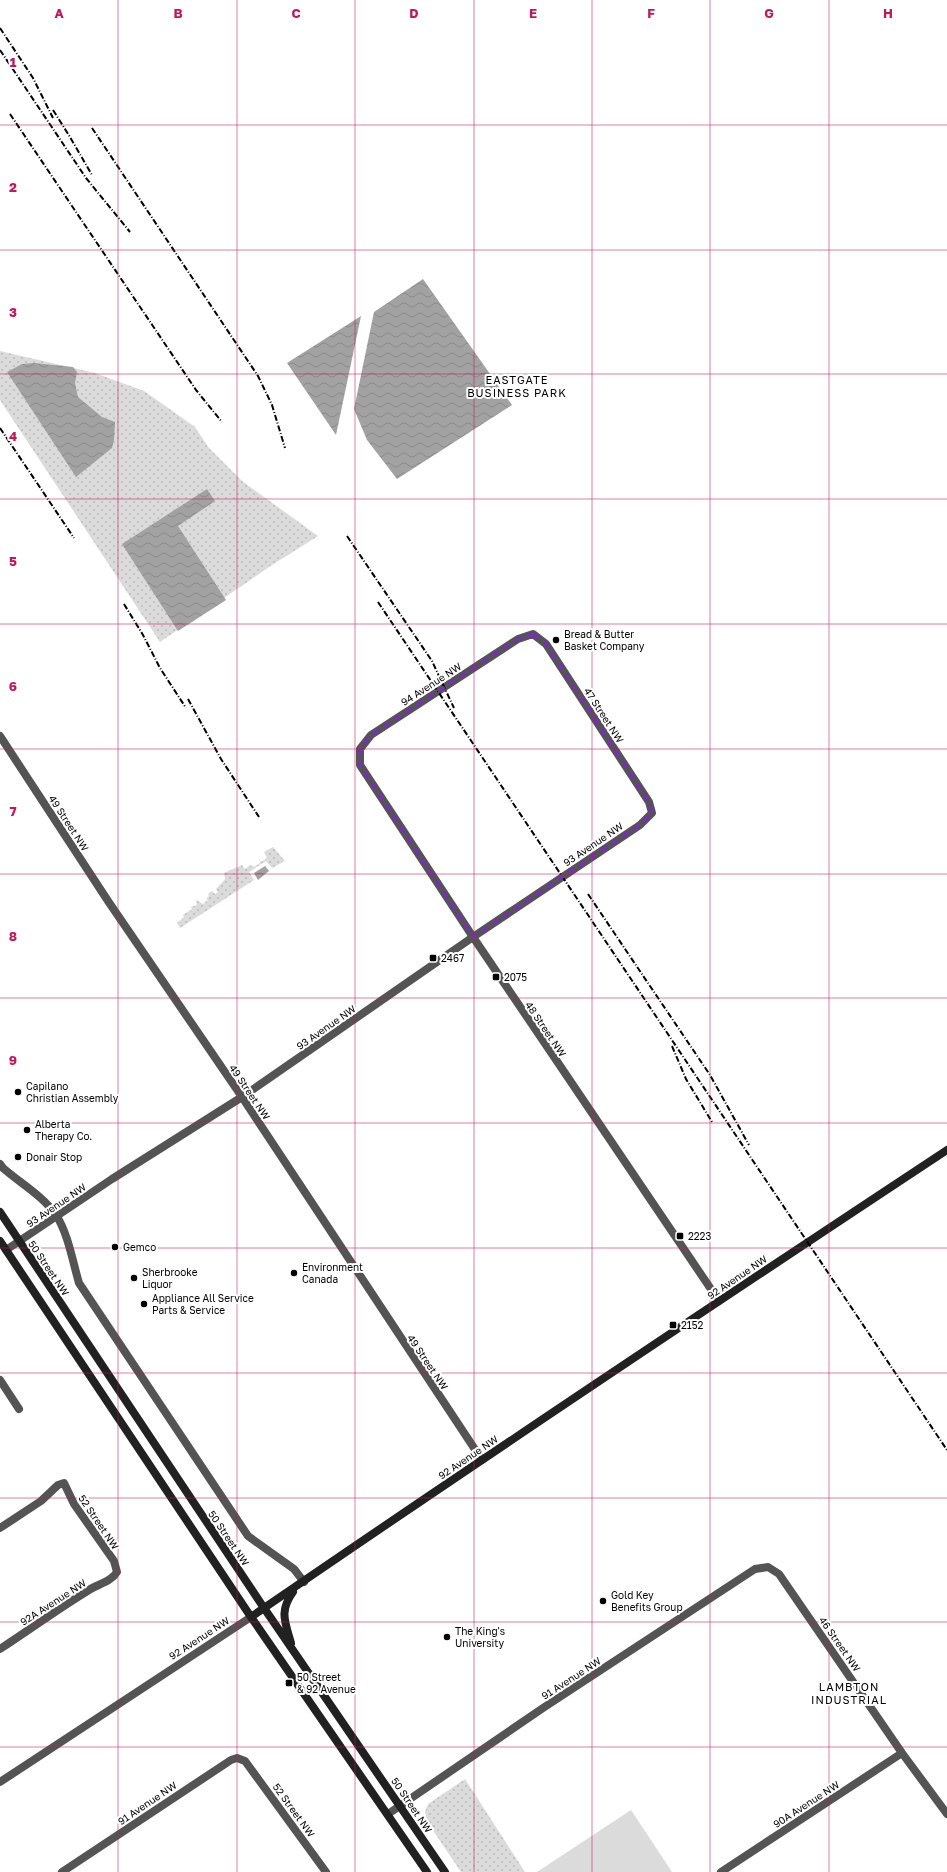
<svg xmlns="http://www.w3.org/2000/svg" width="947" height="1872" font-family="'Golos Text',sans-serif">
	<defs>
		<pattern id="grass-dots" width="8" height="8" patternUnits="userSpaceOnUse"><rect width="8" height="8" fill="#dbdbdb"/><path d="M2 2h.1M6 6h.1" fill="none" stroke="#bababa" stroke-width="1.8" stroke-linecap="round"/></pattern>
		<pattern id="water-waves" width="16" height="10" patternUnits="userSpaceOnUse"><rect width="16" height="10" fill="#a2a2a2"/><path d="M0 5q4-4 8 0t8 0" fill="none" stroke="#8a8a8a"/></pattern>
	</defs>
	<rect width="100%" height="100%" fill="#fff"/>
	<path fill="url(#grass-dots)" d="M0 351 95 373 144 391 195 427 209 448 242 481 318 536 272 565 160 642 0 400Z
		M273 847 285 861 272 868 266 861 249 872 254 880 180 928 177 923 184 917 183 915 192 909 191 907 197 905 196 900 203 904 208 900 206 899 209 896 208 894 212 891 215 894 218 892 216 889 225 879 224 873 242 865 245 869 251 865 254 867 260 863 259 859 261 862 267 858 264 852Z
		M465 1779 525 1872H461L428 1823 425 1812 428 1804Z"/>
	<path fill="#dbdbdb" d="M631 1810 672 1872H537Z"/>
	<path fill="url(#water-waves)" d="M423 279 512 405 397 479 367 440 354 409 374 312Z
		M361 316 336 435 287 363Z
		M34 363 73 367 77 372 75 383 78 397 102 417 115 422 114 440 112 448 76 477 7 372 22 364Z
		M207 489 215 501 178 526 226 600 178 631 122 544Z
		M265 866 269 871 258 880 254 873Z"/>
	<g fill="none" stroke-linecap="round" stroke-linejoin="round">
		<path stroke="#545454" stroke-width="8" d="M533 634 546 644 649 802 652 813 640 825 473 937 360 765V749L371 735 518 639Z
			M0 1164 3 1168C20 1183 43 1196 56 1215 68 1233 73 1263 79 1283L248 1536 294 1569 304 1582
			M0 1380 19 1409
			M0 1528 41 1501 58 1485 64 1483 74 1504 114 1561 117 1572C111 1582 98 1584 89 1590 58 1609 29 1630 0 1649
			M388 1814 543 1708 755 1569 768 1567 779 1574 902 1753 947 1814
			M62 1872 231 1760 237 1758 245 1761 326 1872
			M721 1872 902 1753"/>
		<path stroke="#545454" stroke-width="8" d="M0 736 108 901 242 1097 482 1460
			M6 1250 112 1179 242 1097 473 937 719 1301
			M0 1782 251 1617"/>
		<path stroke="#212121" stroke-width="8" d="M0 1212 264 1608 445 1872
			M0 1241 251 1617 427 1872
			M251 1617C481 1459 714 1304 947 1150
			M291 1643C285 1622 279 1611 293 1592"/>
		<path stroke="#000" stroke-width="2" stroke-dasharray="6 2 1 2" stroke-linecap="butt" d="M0 28 33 78 53 118
			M0 50 86 178 130 232
			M53 110 70 137 92 175
			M10 114 196 390 222 422
			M92 128 258 376 272 405 285 448
			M0 428 74 538
			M347 536 432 661 454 708
			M378 602 947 1450
			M124 604 143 635 160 668 186 708
			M188 699 221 759 259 817
			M588 894 710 1075 749 1145
			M672 1046 686 1079 712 1122"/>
	</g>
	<path fill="none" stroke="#7b2cbf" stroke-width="3" stroke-dasharray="8 5" stroke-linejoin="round" d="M533 634 546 644 649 802 652 813 640 825 473 937 360 765V749L371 735 518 639Z"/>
	<path fill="none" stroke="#c2185b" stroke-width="1" stroke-opacity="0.55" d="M118 0V1872M237 0V1872M355 0V1872M474 0V1872M592 0V1872M710 0V1872M829 0V1872M0 125H947M0 250H947M0 374H947M0 499H947M0 624H947M0 749H947M0 874H947M0 998H947M0 1123H947M0 1248H947M0 1373H947M0 1498H947M0 1622H947M0 1747H947"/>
	<g fill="#000" stroke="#fff" stroke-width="1.5">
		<circle cx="556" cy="640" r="4"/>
		<rect x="429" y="954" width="8" height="8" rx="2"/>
		<rect x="492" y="973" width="8" height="8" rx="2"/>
		<circle cx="18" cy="1092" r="4"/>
		<circle cx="27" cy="1130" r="4"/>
		<circle cx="18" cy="1157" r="4"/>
		<rect x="676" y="1232" width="8" height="8" rx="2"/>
		<circle cx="115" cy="1247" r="4"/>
		<circle cx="294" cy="1273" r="4"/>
		<circle cx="134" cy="1278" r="4"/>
		<circle cx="144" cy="1304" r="4"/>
		<rect x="669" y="1321" width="8" height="8" rx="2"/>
		<circle cx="603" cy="1601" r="4"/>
		<circle cx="447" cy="1637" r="4"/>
		<rect x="285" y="1679" width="8" height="8" rx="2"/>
	</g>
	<g text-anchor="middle" stroke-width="4" stroke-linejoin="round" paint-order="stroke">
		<g font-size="10" fill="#000" stroke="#fff" text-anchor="start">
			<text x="564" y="638">Bread &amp; Butter<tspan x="564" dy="12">Basket Company</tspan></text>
			<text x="441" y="962">2467</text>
			<text x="504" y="981">2075</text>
			<text x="26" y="1090">Capilano<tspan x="26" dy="12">Christian Assembly</tspan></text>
			<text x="35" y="1128">Alberta<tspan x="35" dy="12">Therapy Co.</tspan></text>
			<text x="26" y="1161">Donair Stop</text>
			<text x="688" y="1240">2223</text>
			<text x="123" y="1251">Gemco</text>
			<text x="302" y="1271">Environment<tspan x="302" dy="12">Canada</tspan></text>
			<text x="142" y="1276">Sherbrooke<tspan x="142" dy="12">Liquor</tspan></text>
			<text x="152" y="1302">Appliance All Service<tspan x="152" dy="12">Parts &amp; Service</tspan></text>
			<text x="681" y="1329">2152</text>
			<text x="611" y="1599">Gold Key<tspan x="611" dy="12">Benefits Group</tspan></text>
			<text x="455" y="1635">The King's<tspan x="455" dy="12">University</tspan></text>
			<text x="297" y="1681">50 Street<tspan x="297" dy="12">&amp; 92 Avenue</tspan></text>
		</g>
		<g font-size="10" fill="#000" stroke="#fff">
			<text transform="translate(431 684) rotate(-33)" y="4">94 Avenue NW</text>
			<text transform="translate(604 715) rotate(57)" y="4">47 Street NW</text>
			<text transform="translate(69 823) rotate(57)" y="4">49 Street NW</text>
			<text transform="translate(593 844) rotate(-34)" y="4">93 Avenue NW</text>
			<text transform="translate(326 1027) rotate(-35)" y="4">93 Avenue NW</text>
			<text transform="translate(546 1029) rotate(56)" y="4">48 Street NW</text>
			<text transform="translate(250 1092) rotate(56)" y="4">49 Street NW</text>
			<text transform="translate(56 1205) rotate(-34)" y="4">93 Avenue NW</text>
			<text transform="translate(49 1268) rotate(56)" y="4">50 Street NW</text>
			<text transform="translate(737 1277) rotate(-34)" y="4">92 Avenue NW</text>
			<text transform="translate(428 1362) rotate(56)" y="4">49 Street NW</text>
			<text transform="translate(468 1457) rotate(-34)" y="4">92 Avenue NW</text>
			<text transform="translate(99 1522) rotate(56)" y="4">52 Street NW</text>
			<text transform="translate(229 1538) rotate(56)" y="4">50 Street NW</text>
			<text transform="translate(53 1602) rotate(-33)" y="4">92A Avenue NW</text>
			<text transform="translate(199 1638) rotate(-33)" y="4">92 Avenue NW</text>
			<text transform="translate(840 1644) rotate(55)" y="4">46 Street NW</text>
			<text transform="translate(571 1678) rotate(-33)" y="4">91 Avenue NW</text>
			<text transform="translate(147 1803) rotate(-34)" y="4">91 Avenue NW</text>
			<text transform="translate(806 1804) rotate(-33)" y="4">90A Avenue NW</text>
			<text transform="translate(412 1805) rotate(56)" y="4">50 Street NW</text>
			<text transform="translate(294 1810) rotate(54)" y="4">52 Street NW</text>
		</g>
		<g font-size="11" letter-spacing="1" fill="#000" stroke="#fff">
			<text x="517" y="384">EASTGATE<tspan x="517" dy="13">BUSINESS PARK</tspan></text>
			<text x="849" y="1691">LAMBTON<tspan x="849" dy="13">INDUSTRIAL</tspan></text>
		</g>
	</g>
	<g font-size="13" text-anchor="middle" font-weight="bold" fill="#c2185b" stroke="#fff" stroke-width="4" stroke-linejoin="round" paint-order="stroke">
		<text x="59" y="18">A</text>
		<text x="178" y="18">B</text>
		<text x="296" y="18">C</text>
		<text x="414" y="18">D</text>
		<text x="533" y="18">E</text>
		<text x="651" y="18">F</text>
		<text x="769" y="18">G</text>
		<text x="888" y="18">H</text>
		<text x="13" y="67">1</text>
		<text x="13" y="192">2</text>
		<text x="13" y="317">3</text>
		<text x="13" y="441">4</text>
		<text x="13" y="566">5</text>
		<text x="13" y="691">6</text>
		<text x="13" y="816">7</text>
		<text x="13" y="941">8</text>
		<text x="13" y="1065">9</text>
	</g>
</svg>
